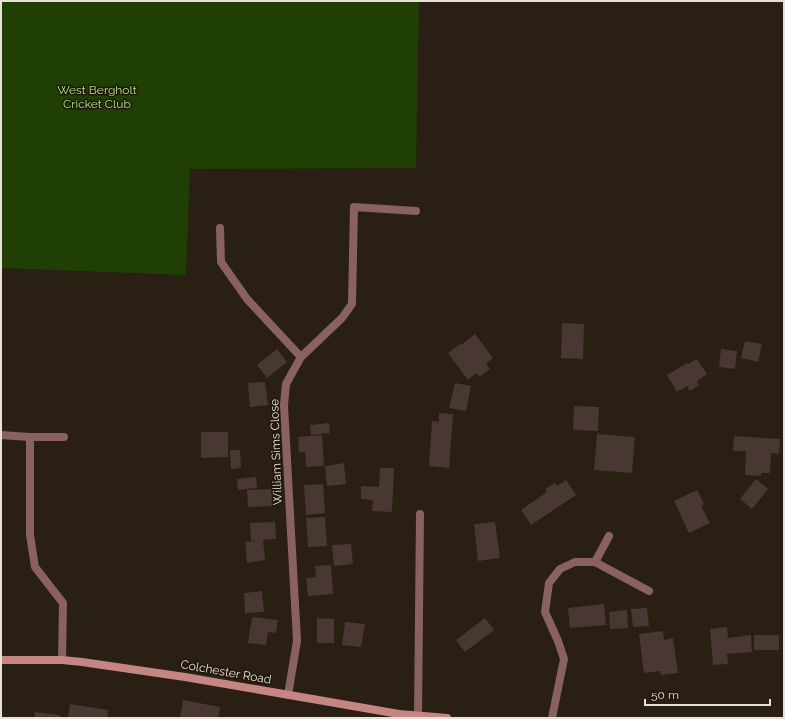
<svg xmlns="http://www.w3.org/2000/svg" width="785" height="719" font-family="Raleway,sans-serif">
	<rect width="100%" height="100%" fill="#291f12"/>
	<path fill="#203f04" d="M1 1H419L416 168 205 169H190L186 275 1 268Z"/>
	<path fill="#493734" d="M562 323 584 324 583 359 561 358Z
		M475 334 493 358 486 364 490 369 479 377 476 373 468 380 448 353 460 344 461 345Z
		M745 341 762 344 758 362 741 358Z
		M277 349 287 362 267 378 257 365Z
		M721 349 737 351 735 369 719 367Z
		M697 359 707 374 697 381 699 385 690 391 687 386 677 392 667 375 687 363 688 364Z
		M265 382 268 405 250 407 248 383Z
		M455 383 471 386 466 411 449 408Z
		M574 406 599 407 598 431 573 430Z
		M439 413 453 414 449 468 429 466 432 421 439 422Z
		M329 423 330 433 311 435 310 425Z
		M201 432H228V457L201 458Z
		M597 434 635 437 632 473 594 470Z
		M322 435 324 466 306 467 305 452H299L298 437Z
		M734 436 780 439 779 454 771 453 770 473H761V476L745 475 746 451H733Z
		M230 450H240L241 468 231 469Z
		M344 463 346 484 327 486 325 466Z
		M380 468H394L392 512 372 511 373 500 361 499V486L379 487Z
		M256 477 257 488 238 490 237 479Z
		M756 479 768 489 752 509 740 499Z
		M566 480 576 495 531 525 521 510 547 492 545 489 555 483 557 486Z
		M323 484 325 513 306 515 304 485Z
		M272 489 273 506 248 507 247 490Z
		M697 490 704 504 701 506 710 523 689 533 674 501Z
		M325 517 327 546 308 547 306 518Z
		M275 522 276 539 263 540 265 560 247 563 245 542 260 541H251L250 523Z
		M495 522 500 558 478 561 474 524Z
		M351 544 353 564 334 566 332 545Z
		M331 565 333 594 308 596 306 578 316 577 315 566Z
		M262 591 264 612 245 613 244 593Z
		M604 604 606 625 570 628 568 608Z
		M647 608 649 626 633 627 631 609Z
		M627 610 628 628 610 629 609 612Z
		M252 617 278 620 276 633 268 632 266 645 248 643Z
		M317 618 334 619V643H317Z
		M485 618 494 630 465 652 456 640Z
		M345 622 365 624 361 647 342 645Z
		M727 627 728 638 751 635 752 652 727 654 728 664 713 665 710 629Z
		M663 631 664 640 673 638 678 673 661 675 660 671 644 673 639 634Z
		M754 635H779V650H754Z
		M183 700 220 707 218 718H180Z
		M70 704 108 710 107 718H68Z
		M35 712 60 715V718H34Z"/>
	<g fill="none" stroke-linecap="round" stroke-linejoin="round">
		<path stroke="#89615f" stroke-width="8" d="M418 716 420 514"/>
		<path stroke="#89615f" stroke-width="8" d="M220 228 221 262 247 299 301 357
			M1 435 30 437V535L35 567 63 603 62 660
			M30 437H64
			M595 562 609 536
			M288 695 297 641 284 405 286 384 301 357 342 318 352 304 354 207 416 211
			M552 718 564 659 558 641 545 612 549 583 560 569 575 562H595L649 591"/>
		<path stroke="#c58583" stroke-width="8" d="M1 660H62L82 662 185 677 399 714 447 718"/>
	</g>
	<g text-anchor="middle" stroke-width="3" stroke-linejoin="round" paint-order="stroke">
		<g font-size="12" fill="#a9e781" stroke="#1f1609">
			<text x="97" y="94">West Bergholt<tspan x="97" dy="14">Cricket Club</tspan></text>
		</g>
		<g font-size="12" fill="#e8e1d9" stroke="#1f1609">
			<text transform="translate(276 452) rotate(-92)" y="4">William Sims Close</text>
			<text transform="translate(226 672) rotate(10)" y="4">Colchester Road</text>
		</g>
	</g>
	<rect width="785" height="719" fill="none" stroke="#e8e1d9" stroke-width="4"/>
	<path d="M645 699v6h125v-6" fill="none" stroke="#e8e1d9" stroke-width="2"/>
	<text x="651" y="699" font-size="12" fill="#e8e1d9" stroke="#1f1609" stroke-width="3" paint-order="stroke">50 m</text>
</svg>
